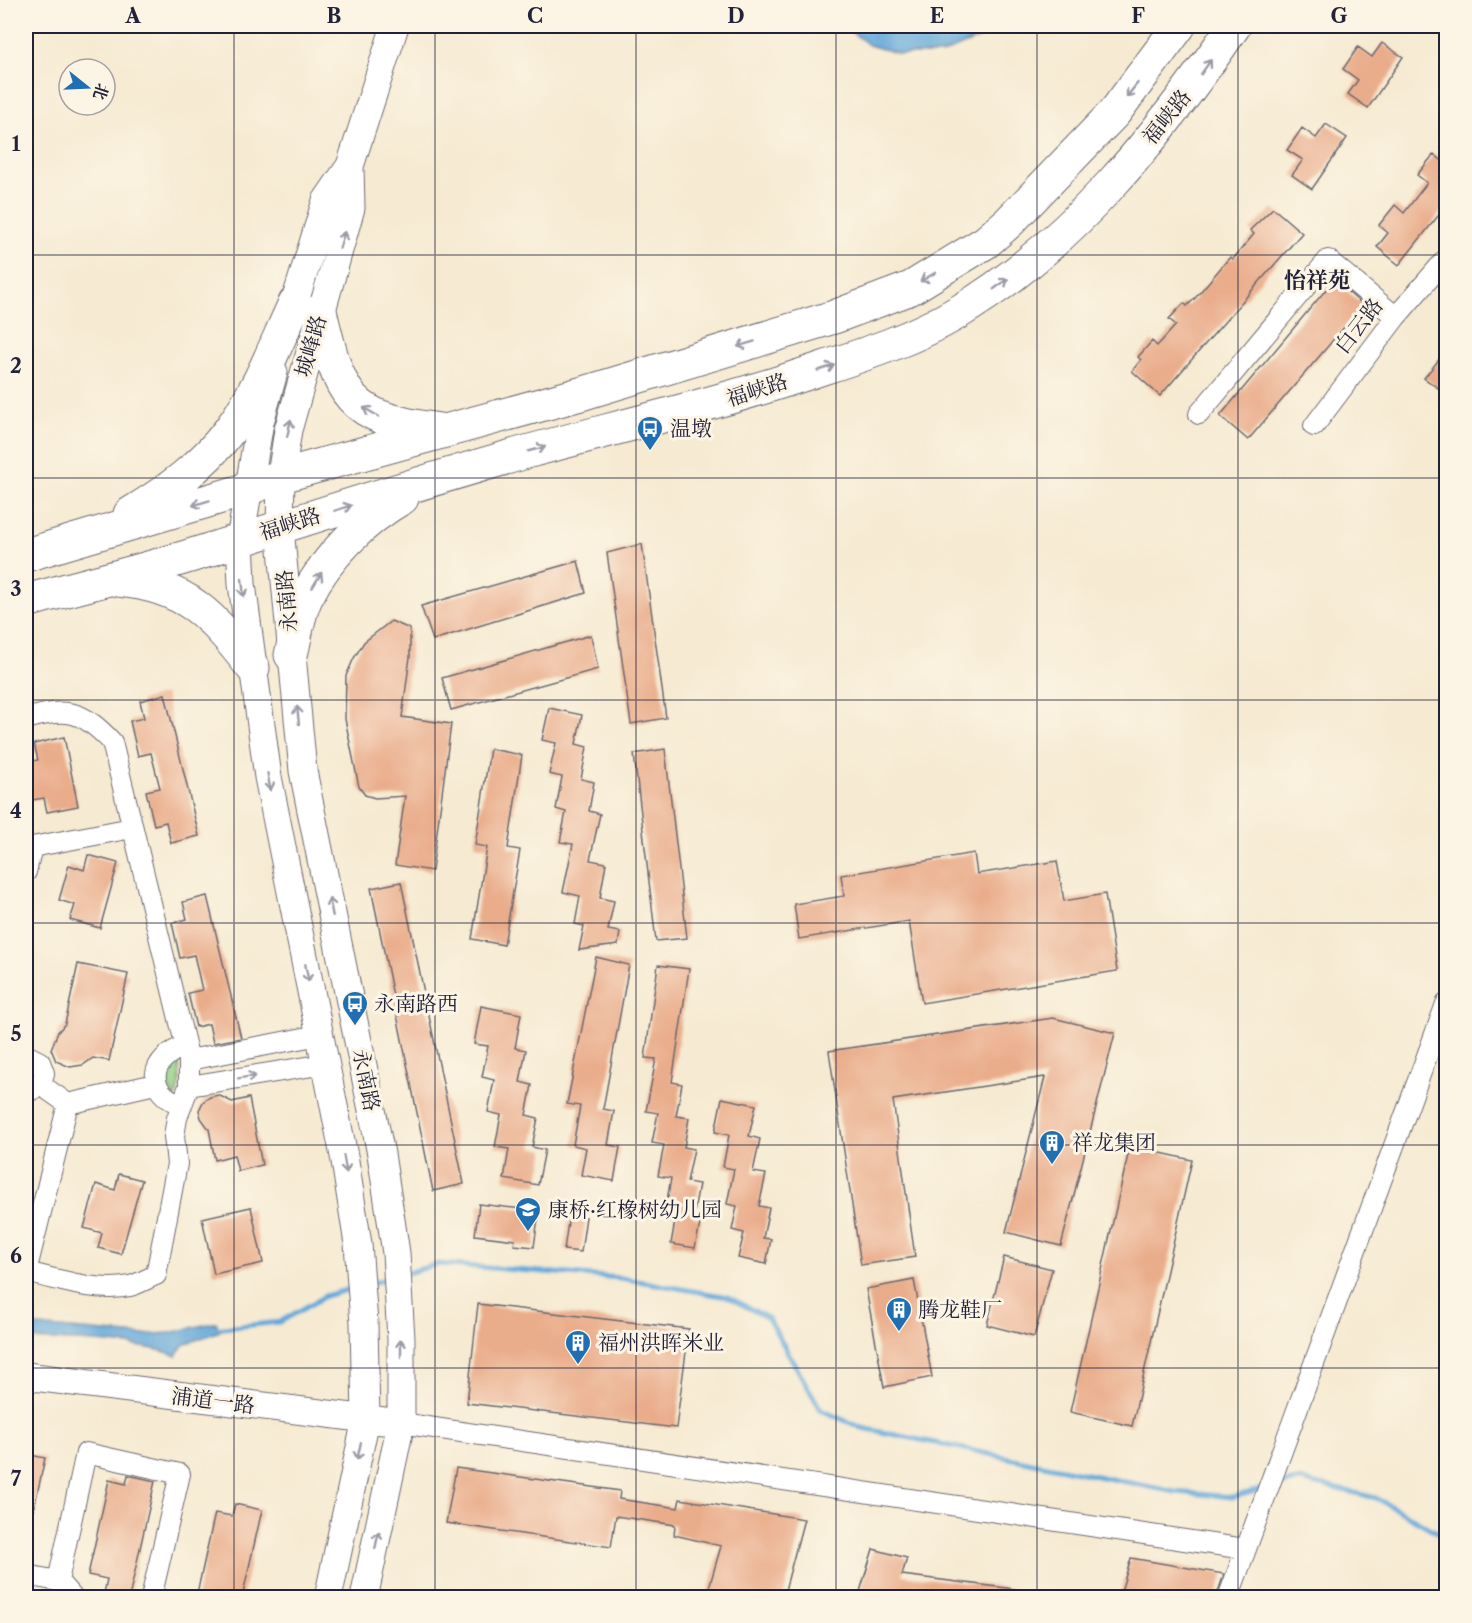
<svg xmlns="http://www.w3.org/2000/svg" width="1472" height="1623" font-family="'Libre Caslon Text','Noto Serif SC',serif">
	<rect width="100%" height="100%" fill="#fcf5e5"/>
	<filter id="ink" filterUnits="userSpaceOnUse"><feTurbulence type="fractalNoise" baseFrequency=".0167" numOctaves="2"/><feDisplacementMap in="SourceGraphic" scale="12" xChannelSelector="R" yChannelSelector="G"/><feConvolveMatrix kernelMatrix="1 2 1 2 8 2 1 2 1" color-interpolation-filters="sRGB"/></filter>
	<filter id="wash" filterUnits="userSpaceOnUse"><feTurbulence type="fractalNoise" baseFrequency=".008" numOctaves="4" result="noise"/><feDisplacementMap in="SourceGraphic" scale="24" xChannelSelector="R" yChannelSelector="G"/><feGaussianBlur stdDeviation="1.35" result="paint"/><feColorMatrix in="noise" values="0 0 0 0 0 0 0 0 0 0 0 0 0 0 0 0 0 1.4 0 .05"/><feComposite in="paint" operator="in"/></filter>
	<g filter="url(#wash)">
		<rect width="100%" height="100%" fill="#f6ead2"/>
		<path fill="#96d388" stroke="#5c7a62" stroke-width="1.5" d="M179 1055 180 1084 175 1098 160 1075Z"/>
		<path fill="#65a9da" stroke="#44668a" stroke-width="1.5" d="M844 26H883L899 29 1018 26H1008L942 54H900L869 45Z
			M216 1322 220 1331 183 1345 176 1356C145 1341 63 1341 26 1339V1325L140 1335 169 1333Z"/>
		<g fill="none" stroke-linecap="round" stroke-linejoin="round">
			<path stroke="#65a9da" stroke-width="5" d="M404 1274 438 1264 621 1278 728 1297 768 1318 821 1410 862 1428 1175 1492 1233 1497 1263 1489
				M369 1284 389 1278
				M213 1329 280 1322 325 1296 354 1288
				M1275 1486 1300 1480 1376 1498 1446 1537"/>
		</g>
		<g id="blocks">
			<path fill="#eaad8c" d="M1382 43 1403 57 1368 108 1348 94 1358 80 1343 69 1358 47 1372 57Z
				M1326 124 1347 138 1312 189 1292 175 1303 160 1287 150 1302 128 1316 138Z
				M1434 154 1446 164V206L1399 265 1377 247 1388 233 1379 225 1395 205 1404 213 1427 183 1417 175Z
				M1273 208 1302 233 1160 396 1132 371 1141 360 1138 357 1152 341 1157 346 1176 325 1169 319 1184 303 1187 306 1196 297 1230 257 1233 259 1254 234 1250 230Z
				M1334 280 1363 305 1248 440 1220 416Z
				M1446 351V377L1438 388 1424 378Z
				M642 544 666 718 631 724 607 553Z
				M578 561 586 593 433 640 421 606Z
				M391 621 410 629V657L402 717 451 724 432 871 395 865 405 796 375 798 365 795 359 787 345 719 346 676 354 658 364 642Z
				M591 635 598 669 451 710 442 678Z
				M165 694 199 836 171 843 166 822 154 825 146 791 160 788 151 753 138 756 130 721 144 718 140 701Z
				M549 708 582 715 576 744 587 747 581 779 594 782 589 811 600 814 590 860 606 863 600 898 614 901 608 930 620 932 618 945 579 950 584 926 575 924 580 896 563 892 573 844 560 842 566 812 556 809 562 777 549 774 556 743 542 740Z
				M64 737 78 806 47 812 44 798 32 800 26 762 38 760 34 744Z
				M490 749 522 755 508 848 520 850 504 945 472 939 487 847 475 845Z
				M665 749 687 938 656 941 634 754Z
				M974 853 977 874 1057 861 1064 901 1105 894 1117 971 922 1003 909 921 799 939 794 904 844 896 841 875Z
				M88 855 118 863 100 928 70 920 75 905 59 900 69 865 84 870Z
				M401 882 464 1184 433 1191 371 888Z
				M207 896 241 1038 213 1043 209 1024 196 1027 188 993 202 990 194 955 180 958 172 923 187 919 183 902Z
				M596 957 629 965 603 1109 614 1111 608 1145 620 1147 614 1181 581 1175 586 1148 573 1145 580 1106 567 1104Z
				M78 964 128 974 109 1061 93 1058 83 1065 70 1067 56 1061 51 1049 58 1032 65 1024Z
				M658 965 689 969 672 1082 682 1084 676 1116 689 1118 684 1147 694 1149 687 1182 699 1184 693 1217 701 1219 695 1248 671 1244 676 1215 665 1212 671 1178 658 1176 664 1145 652 1143 658 1113 646 1111 656 1059 645 1058Z
				M481 1006 521 1014 515 1048 526 1050 520 1082 532 1085 526 1115 538 1118 532 1147 545 1150 538 1185 504 1179 509 1149 495 1147 501 1115 488 1112 494 1080 482 1077 488 1046 474 1044Z
				M1053 1018 1115 1033 1061 1246 1006 1232 1045 1077 893 1100 915 1257 861 1265 829 1051Z
				M218 1095 232 1102 249 1098 262 1165 238 1171 234 1155 215 1160 209 1129 201 1118 199 1110 203 1102 210 1097Z
				M722 1098 756 1105 749 1136 760 1139 753 1172 766 1174 759 1206 769 1208 763 1238 771 1239 766 1264 738 1258 744 1233 732 1230 737 1206 727 1204 734 1169 723 1167 729 1135 715 1132Z
				M1130 1146 1192 1160 1132 1426 1070 1412Z
				M119 1174 142 1180 121 1254 98 1248 102 1233 84 1228 96 1184 115 1190Z
				M479 1204 539 1211 534 1247 514 1245 515 1240 475 1235Z
				M251 1207 263 1263 214 1274 202 1218Z
				M569 1215 586 1217 581 1252 564 1250Z
				M1004 1257 1052 1269 1034 1337 987 1325Z
				M914 1280 932 1377 884 1387 866 1289Z
				M478 1304 689 1329 676 1428 467 1403Z
				M26 1454 45 1458 31 1522 26 1521Z
				M456 1468 620 1491 619 1499 678 1508 680 1499 804 1519 783 1598H706L721 1546 674 1535 675 1525 616 1516 611 1547 446 1523Z
				M128 1475 155 1481 129 1598H121L104 1594 107 1579 88 1575 109 1480 126 1484Z
				M235 1504 262 1510 242 1598H196L215 1513 232 1516Z
				M873 1549 907 1558 902 1575 1014 1589V1598H858Z
				M1131 1558 1224 1574 1216 1598H1119Z"/>
		</g>
	</g>
	<g filter="url(#ink)">
		<use href="#blocks" fill-opacity="0" stroke="#6c6870" stroke-width="1.5"/>
		<g fill="none" stroke-linecap="round" stroke-linejoin="round">
			<defs>
				<path id="street" d="M1199 414 1328 260 1396 317
					M1314 426 1396 317 1446 259
					M26 719C67 707 82 710 112 742L189 1060V1086L177 1118 174 1136 177 1164 156 1275C148 1278 139 1284 130 1286 97 1293 57 1279 26 1272
					M32 847 132 828
					M26 849 32 847 26 872
					M26 1055 40 1062 44 1073 41 1085 26 1093
					M189 1060 319 1035
					M41 1085 68 1104 155 1084
					M189 1086 325 1064
					M182 1105C143 1091 150 1058 185 1046
					M26 1272 68 1104
					M401 1423 1245 1549
					M26 1575 58 1581 73 1598
					M58 1581 86 1453 180 1474 151 1598
					M1228 1598 1446 1004"/>
				<path id="secondary" d="M350 166 351 208 288 430 281 476 280 528 303 771 381 1154 396 1253 401 1339V1423L364 1598
					M289 321 326 201 350 166 395 26
					M274 372 260 422 240 540 242 584 268 777 345 1161 358 1244 364 1323 366 1419 328 1598
					M26 1376 384 1421"/>
				<path id="highway" d="M320 311C340 396 346 418 440 430
					M130 514C166 492 203 466 229 431 257 394 275 346 295 303
					M26 555 248 489 281 476 584 393 834 317 911 288 986 242 1009 222 1115 112 1179 26
					M118 580C188 586 212 616 253 668
					M26 601C88 584 151 569 212 549 318 515 423 481 530 451 630 424 725 402 823 368 869 353 915 338 957 313 1073 244 1159 135 1234 26
					M291 655C296 636 298 613 307 596 326 557 365 519 402 498"/>
			</defs>
			<use href="#street" stroke="#6c6870" stroke-width="22"/>
			<use href="#secondary" stroke="#6c6870" stroke-width="29"/>
			<use href="#highway" stroke="#6c6870" stroke-width="35"/>
			<use href="#street" stroke="#fff" stroke-width="20"/>
			<use href="#secondary" stroke="#fff" stroke-width="27"/>
			<use href="#highway" stroke="#fff" stroke-width="33"/>
		</g>
		<defs><path id="oneway-shaft" d="M-6 0H5M1.5-3L5.5 0L1.5 3" fill="none" stroke-width="1.6" stroke-linecap="round" stroke-linejoin="round" transform="scale(1.5)"/></defs>
		<g stroke="#9c9ca7">
			<use href="#oneway-shaft" transform="translate(1206 67) rotate(-55)"/>
			<use href="#oneway-shaft" transform="translate(1132 90) rotate(128)"/>
			<use href="#oneway-shaft" transform="translate(342 240) rotate(-73)"/>
			<use href="#oneway-shaft" transform="translate(928 277) rotate(150)"/>
			<use href="#oneway-shaft" transform="translate(1001 284) rotate(-36)"/>
			<use href="#oneway-shaft" transform="translate(746 344) rotate(163)"/>
			<use href="#oneway-shaft" transform="translate(826 368) rotate(-19)"/>
			<use href="#oneway-shaft" transform="translate(371 412) rotate(-150)"/>
			<use href="#oneway-shaft" transform="translate(289 428) rotate(-78)"/>
			<use href="#oneway-shaft" transform="translate(537 449) rotate(-15)"/>
			<use href="#oneway-shaft" transform="translate(201 503) rotate(163)"/>
			<use href="#oneway-shaft" transform="translate(343 508) rotate(-18)"/>
			<use href="#oneway-shaft" transform="translate(317 580) rotate(-59)"/>
			<use href="#oneway-shaft" transform="translate(243 588) rotate(84)"/>
			<use href="#oneway-shaft" transform="translate(298 715) rotate(-96)"/>
			<use href="#oneway-shaft" transform="translate(269 782) rotate(80)"/>
			<use href="#oneway-shaft" transform="translate(331 907) rotate(-101)"/>
			<use href="#oneway-shaft" transform="translate(307 973) rotate(79)"/>
			<use href="#oneway-shaft" transform="translate(247 1077) rotate(-9)"/>
			<use href="#oneway-shaft" transform="translate(345 1164) rotate(80)"/>
			<use href="#oneway-shaft" transform="translate(401 1348) rotate(-90)"/>
			<use href="#oneway-shaft" transform="translate(359 1451) rotate(102)"/>
			<use href="#oneway-shaft" transform="translate(377 1540) rotate(-78)"/>
		</g>
	</g>
	<path fill="none" stroke="#22223b" stroke-width="1.5" stroke-opacity="0.55" d="M234 26V1598M435 26V1598M636 26V1598M836 26V1598M1037 26V1598M1238 26V1598M26 255H1446M26 478H1446M26 700H1446M26 923H1446M26 1145H1446M26 1368H1446"/>
	<defs>
		<symbol id="bus-pin" viewBox="-11 -11 22 30"><path d="M0 17L-7.5 6A9.5 9.5 0 1 1 7.5 6Z" fill="#1f6fb2" stroke="#fcf5e5"/><path d="M-5-6H5V4H4V6H2V4H-2V6H-4V4H-5ZM-3.5-4V0h7V-4ZM-3.5 1.2v1.5H-2V1.2ZM2 1.2v1.5H3.5V1.2Z" fill="#fff"/></symbol>
		<symbol id="building-pin" viewBox="-11 -11 22 30"><path d="M0 17L-7.5 6A9.5 9.5 0 1 1 7.5 6Z" fill="#1f6fb2" stroke="#fcf5e5"/><path d="M-4-6H4V6H1V3H-1V6H-4ZM-2.5-4.3h1.7v1.8h-1.7ZM.8-4.3h1.7v1.8H.8ZM-2.5-1h1.7V.8h-1.7ZM.8-1h1.7V.8H.8Z" fill="#fff"/></symbol>
		<symbol id="school-pin" viewBox="-11 -11 22 30"><path d="M0 17L-7.5 6A9.5 9.5 0 1 1 7.5 6Z" fill="#1f6fb2" stroke="#fcf5e5"/><path d="M0-5L7-2L0 1L-7-2ZM-4 1L0 2.5L4 1V4Q0 6-4 4Z" fill="#fff"/></symbol>
	</defs>
	<g fill-rule="evenodd">
		<use href="#bus-pin" x="635" y="414" width="30" height="40"/>
		<use href="#bus-pin" x="340" y="989" width="30" height="40"/>
		<use href="#building-pin" x="1037" y="1128" width="30" height="40"/>
		<use href="#school-pin" x="513" y="1195" width="30" height="40"/>
		<use href="#building-pin" x="884" y="1295" width="30" height="40"/>
		<use href="#building-pin" x="563" y="1328" width="30" height="40"/>
	</g>
	<g text-anchor="middle" stroke-width="6" stroke-linejoin="round" paint-order="stroke">
		<g font-size="21" fill="#22223b" stroke="#fcf5e5">
			<text transform="translate(1167 117) rotate(-51)" y="7">福峡路</text>
			<text transform="translate(1359 326) rotate(-52)" y="7">白云路</text>
			<text transform="translate(311 346) rotate(-74)" y="7">城峰路</text>
			<text transform="translate(757 390) rotate(-18)" y="7">福峡路</text>
			<text transform="translate(290 524) rotate(-17)" y="7">福峡路</text>
			<text transform="translate(287 601) rotate(-95)" y="7">永南路</text>
			<text transform="translate(366 1080) rotate(79)" y="7">永南路</text>
			<text transform="translate(213 1401) rotate(7)" y="7">浦道一路</text>
		</g>
		<g font-size="21" fill="#22223b" stroke="#fcf5e5" text-anchor="start">
			<text x="670" y="436">温墩</text>
			<text x="374" y="1011">永南路西</text>
			<text x="1072" y="1150">祥龙集团</text>
			<text x="548" y="1217">康桥·红橡树幼儿园</text>
			<text x="918" y="1317">腾龙鞋厂</text>
			<text x="598" y="1350">福州洪晖米业</text>
		</g>
		<g font-size="22" font-weight="bold" fill="#22223b" stroke="#fcf5e5">
			<text x="1317" y="288">怡祥苑</text>
		</g>
	</g>
	<rect width="1472" height="1623" fill="none" stroke="#fcf5e5" stroke-width="66"/>
	<g transform="translate(87 87) rotate(108)"><circle r="28" fill="#fcf5e5" stroke="#a5a1a1" stroke-width="1.5"/>
	<path d="M0-4.5L10 22L0 15L-10 22Z" fill="#1f6fb2"/>
	<text y="-9" font-size="16" font-weight="bold" text-anchor="middle" fill="#22223b">北</text>
	</g>
	<rect x="33" y="33" width="1406" height="1557" fill="none" stroke="#22223b" stroke-width="2"/>
	<g font-size="20" text-anchor="middle" font-weight="bold" fill="#22223b">
		<text x="133" y="23">A</text>
		<text x="334" y="23">B</text>
		<text x="535" y="23">C</text>
		<text x="736" y="23">D</text>
		<text x="937" y="23">E</text>
		<text x="1138" y="23">F</text>
		<text x="1339" y="23">G</text>
		<text x="16" y="151">1</text>
		<text x="16" y="373">2</text>
		<text x="16" y="596">3</text>
		<text x="16" y="818">4</text>
		<text x="16" y="1041">5</text>
		<text x="16" y="1263">6</text>
		<text x="16" y="1486">7</text>
	</g>
</svg>
